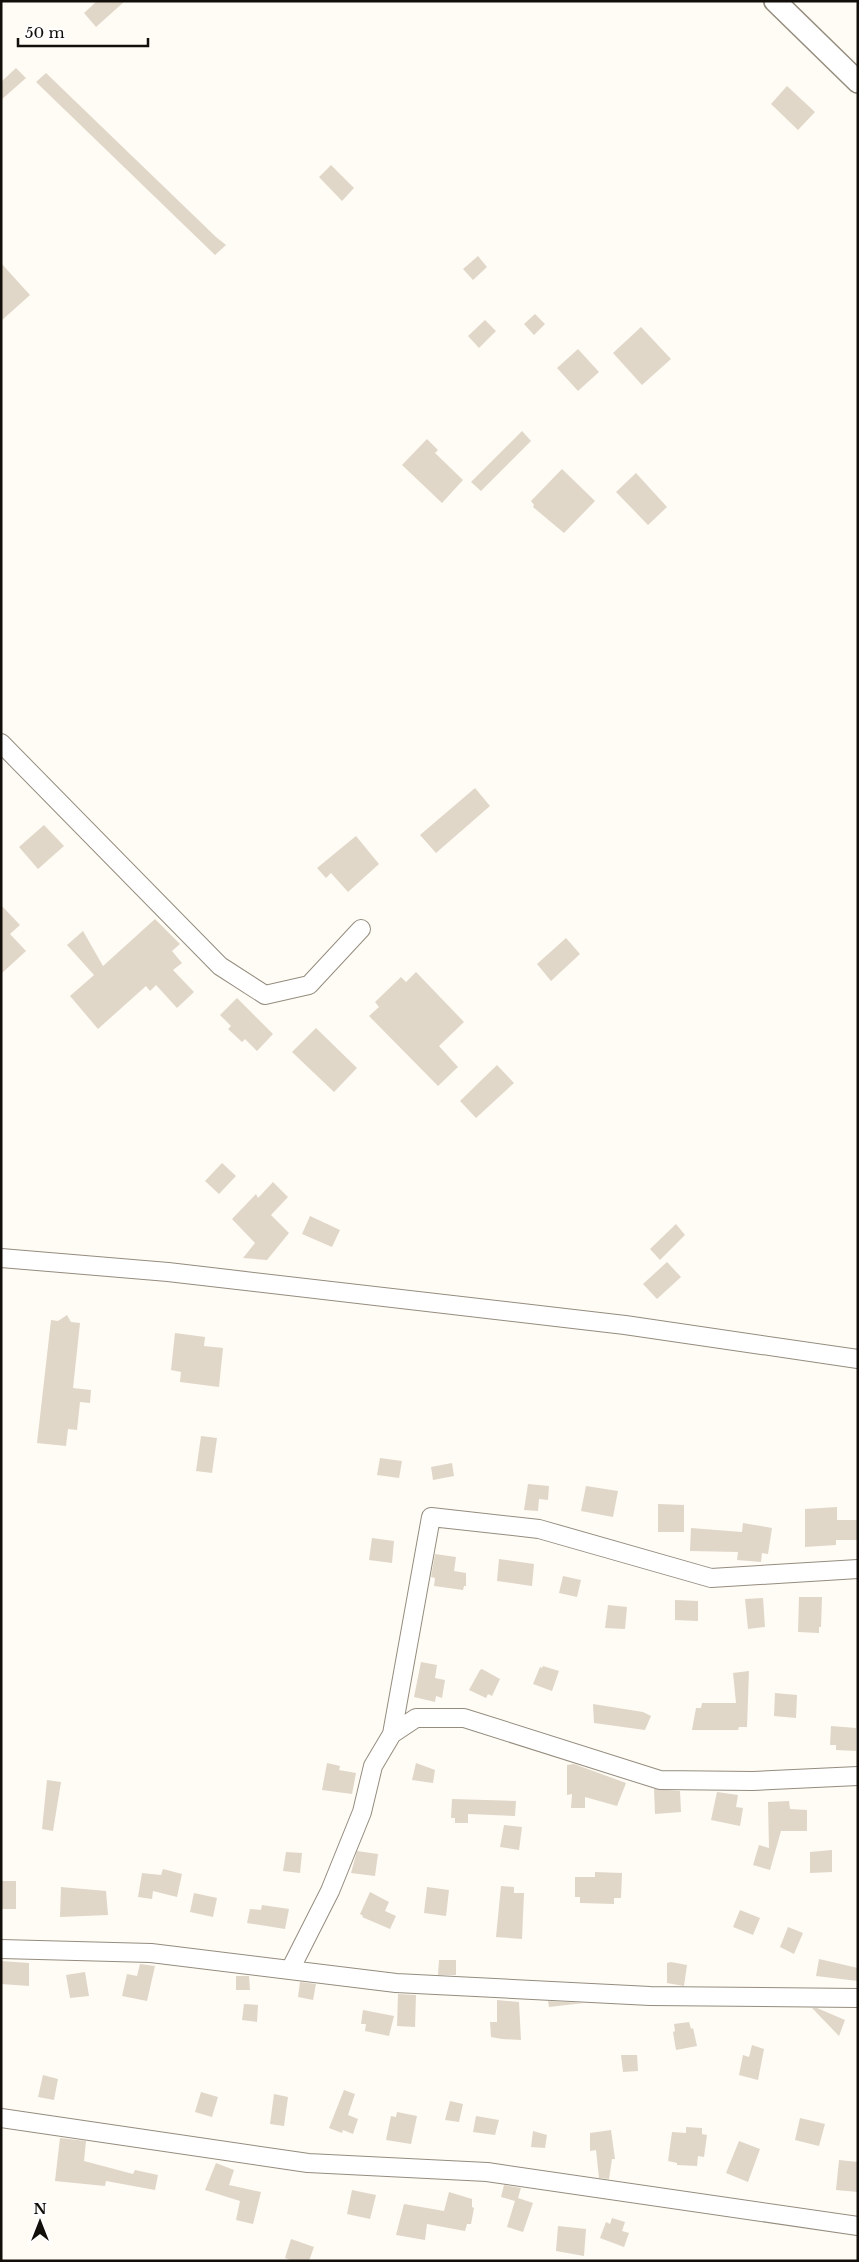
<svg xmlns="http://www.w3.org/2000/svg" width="859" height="2262" font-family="'Libre Baskerville',serif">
	<rect width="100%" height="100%" fill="#fffbf5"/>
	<path fill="#e0d7c8" d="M97 1H125L96 27 84 13Z
		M16 68 26 78 1 100V82Z
		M46 73 216 237 226 245 215 255 36 82Z
		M787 86 815 112 798 130 771 104Z
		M331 165 354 188 342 201 319 177Z
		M478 256 487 267 473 280 463 269Z
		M1 263 30 295 1 321Z
		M535 314 545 324 534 335 524 324Z
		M485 320 496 331 479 348 468 336Z
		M641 327 671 359 642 385 613 353Z
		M578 349 599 372 578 391 557 368Z
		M522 431 531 441 481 491 471 482Z
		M427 439 438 450 435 453 463 480 442 503 402 465Z
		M562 469 595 501 564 533 533 507 534 505 531 501Z
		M636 473 667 507 648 525 616 492Z
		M475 788 490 806 436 853 420 835Z
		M44 825 64 846 38 869 19 847Z
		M356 836 379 864 348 892 331 873 326 878 317 868Z
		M1 905 20 925 10 934 26 951 1 974Z
		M155 919 180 944 172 951 182 963 173 970 194 992 177 1008 156 985 150 991 146 986 98 1029 70 996 94 975 67 945 83 931 103 966Z
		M566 938 580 954 551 981 537 964Z
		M416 972 464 1022 439 1046 458 1067 438 1086 369 1016 379 1007 375 1002 401 977 406 982Z
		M237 998 273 1034 257 1051 245 1039 242 1042 228 1029 231 1026 220 1015Z
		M316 1028 357 1068 334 1092 292 1052Z
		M497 1065 514 1083 476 1118 460 1101Z
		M222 1163 236 1176 219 1194 205 1181Z
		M273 1182 288 1197 271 1215 289 1233 267 1260 243 1258 255 1243 232 1219 256 1194 258 1198Z
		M310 1216 340 1230 332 1247 302 1234Z
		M676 1224 685 1235 660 1260 650 1249Z
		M667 1262 681 1277 657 1299 643 1284Z
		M67 1315 71 1322 80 1323 73 1388 91 1390 90 1403 80 1402 77 1430 68 1429 66 1446 37 1443 51 1320 58 1321Z
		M175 1333 205 1337 204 1346 223 1348 219 1387 180 1382 181 1372 171 1370Z
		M201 1436 217 1438 212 1473 196 1471Z
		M380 1458 402 1461 399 1478 377 1475Z
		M452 1463 454 1476 433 1480 431 1467Z
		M528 1484 549 1486 548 1500 539 1499 538 1511 524 1510Z
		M586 1486 618 1491 613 1517 581 1511Z
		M658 1504 684 1505V1532H658Z
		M837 1507V1520H857V1540H836V1545L805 1547V1509Z
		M743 1523 772 1528 768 1554 762 1553 761 1562 737 1560 738 1552 690 1551 691 1528 742 1532Z
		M372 1538 394 1541 392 1563 369 1560Z
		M435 1554 456 1557 454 1571 466 1573V1586H464L463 1590 434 1586 435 1578 431 1577Z
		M499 1559 534 1564 532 1586 497 1581Z
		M563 1576 581 1580 577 1597 559 1593Z
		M799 1597H822L821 1627H819V1633L798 1632Z
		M763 1598 765 1627 748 1629 745 1599Z
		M675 1600 698 1601V1621L675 1620Z
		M608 1605 627 1607 625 1629 605 1628Z
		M421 1662 437 1665 435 1678 445 1680 442 1698 436 1696 435 1702 414 1697Z
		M543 1666 559 1671 552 1691 533 1684 540 1667 542 1668Z
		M482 1669 500 1679 492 1696 488 1694 486 1698 469 1690 480 1670Z
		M749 1671 747 1727H739L738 1730H692L696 1708H701L702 1703H736L733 1673Z
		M775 1693 797 1695 796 1718 774 1716Z
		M593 1704 643 1712 651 1716 645 1730 594 1723Z
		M831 1726 856 1728V1751L836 1750V1745H830Z
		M327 1763 340 1766 339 1770 356 1773 352 1794 322 1790Z
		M416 1763 435 1770 433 1783 412 1780Z
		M574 1764 626 1783 617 1806 585 1797V1808H571L572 1794 567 1795V1765Z
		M47 1780 61 1782 53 1831 42 1829Z
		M654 1789 680 1791 681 1812 655 1814Z
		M717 1792 738 1795 736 1807 743 1808 740 1826 711 1820Z
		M452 1799 516 1801 515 1816 468 1814V1823H455V1818H451Z
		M789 1801 790 1809 807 1810V1831H781L770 1870 753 1865 759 1845 769 1848 768 1802Z
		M504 1825 522 1827 519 1850 500 1847Z
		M832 1850V1872L810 1873V1852Z
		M357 1851 378 1854 375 1876 351 1873Z
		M286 1852 302 1853 300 1873 283 1871Z
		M163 1869 182 1874 177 1897 153 1891 152 1899 138 1897 142 1873 161 1875Z
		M595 1872 622 1873 621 1898H614V1904L580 1903V1897H575V1877H595Z
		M1 1881H16V1909H1Z
		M501 1886 514 1887V1893H524L522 1939 496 1937Z
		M61 1887 106 1891 108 1915 60 1917Z
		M427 1887 449 1890 446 1916 424 1913Z
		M370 1892 389 1902 385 1911 396 1916 390 1929 362 1917 363 1916 360 1914Z
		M194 1893 217 1898 213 1917 190 1912Z
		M262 1905 289 1909 285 1929 247 1923 250 1909 261 1910Z
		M740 1910 760 1918 753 1935 733 1927Z
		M788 1927 803 1933 794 1954 780 1947Z
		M819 1959 858 1968V1981L816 1976Z
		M439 1960H456V1975H438Z
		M1 1961 29 1963V1986L1 1984Z
		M671 1962 687 1965 684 1986 667 1983V1963Z
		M140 1964 155 1966 147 2001 122 1996 127 1974 137 1976Z
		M85 1972 89 1996 70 1998 66 1975Z
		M236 1976H249L250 1990H236Z
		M300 1982 316 1984 313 2000 298 1997Z
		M398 1994 416 1995 415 2027 397 2026Z
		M497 2000 519 2002 521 2040 502 2039 491 2037 490 2022H497Z
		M548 2001 584 2003 549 2007Z
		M244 2004 258 2005 257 2022 242 2020Z
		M812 2008H817L845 2020 839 2036Z
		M363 2010 394 2016 389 2036 365 2031 366 2024H361Z
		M689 2022 691 2029 693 2028 697 2046 676 2050 673 2032 675 2031 674 2024Z
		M752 2045 764 2049 758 2080 739 2075 743 2055 749 2057Z
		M621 2055H637L638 2071 623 2072Z
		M43 2075 58 2079 54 2100 38 2097Z
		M344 2090 355 2094 348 2115 358 2119 353 2134 343 2130 342 2133 329 2128Z
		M201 2092 218 2097 212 2117 195 2112Z
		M274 2094 288 2097 284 2126 270 2124Z
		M450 2101 463 2104 459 2122 445 2120Z
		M397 2112 417 2116 411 2144 386 2140 391 2116 396 2117Z
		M476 2116 499 2120 495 2135 473 2132Z
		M800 2118 825 2124 819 2146 795 2140Z
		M686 2127 702 2128V2134L707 2135 704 2157 698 2156 697 2166 677 2165V2163L668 2161 672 2132 686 2133Z
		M611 2130 615 2159H612L609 2179 599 2178 596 2150 590 2151V2133Z
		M533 2131 547 2135 545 2148 531 2147Z
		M60 2138 86 2141 84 2161 133 2174 135 2170 158 2175 155 2190 106 2181 105 2186 55 2181Z
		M739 2141 760 2149 748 2182 726 2173Z
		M839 2160 858 2162V2192L836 2190Z
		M216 2163 234 2170 229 2185 261 2192 253 2224 236 2220 240 2201 205 2190Z
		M504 2185 521 2188 518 2198 533 2203 523 2232 507 2227 515 2201 501 2197Z
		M352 2190 376 2195 370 2219 347 2214Z
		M449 2192 472 2199V2207L474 2208 471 2224H467L465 2231 427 2224 425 2240 396 2235 404 2204 444 2211Z
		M612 2218 625 2222 622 2231 629 2233 624 2247 600 2238 606 2222 610 2224Z
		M558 2226 586 2229 584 2256 556 2251Z
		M291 2239 314 2247 309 2261H293L285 2258Z"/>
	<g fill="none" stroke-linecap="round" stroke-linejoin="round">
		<defs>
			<path id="minor" d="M1 743 220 966 265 995 309 985 361 929
				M1 1258 168 1272 625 1325 858 1359
				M392 1734 416 1718H464L660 1780 753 1781 858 1776
				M1 1949 151 1953 396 1983 650 1996 858 1998
				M290 1970 330 1891 362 1812 373 1766 392 1734 431 1517 539 1529 711 1578 858 1569
				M1 2118 308 2163 487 2172 858 2226"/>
			<path id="tertiary" d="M775 1 858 82"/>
		</defs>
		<use href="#minor" stroke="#948c7e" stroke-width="20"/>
		<use href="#tertiary" stroke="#948c7e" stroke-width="24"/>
		<use href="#minor" stroke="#fff" stroke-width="18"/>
		<use href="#tertiary" stroke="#fff" stroke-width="21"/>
	</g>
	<rect width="859" height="2262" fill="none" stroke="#120f0a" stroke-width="5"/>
	<g transform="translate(40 2222)" stroke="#ffffff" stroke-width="4" paint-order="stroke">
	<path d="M0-4L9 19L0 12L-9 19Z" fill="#120f0a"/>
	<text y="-8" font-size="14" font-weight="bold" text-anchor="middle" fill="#120f0a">N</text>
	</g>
	<path d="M18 38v8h130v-8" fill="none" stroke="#120f0a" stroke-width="2.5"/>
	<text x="25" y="38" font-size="15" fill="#120f0a" stroke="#ffffff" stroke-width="4" paint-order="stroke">50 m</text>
</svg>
